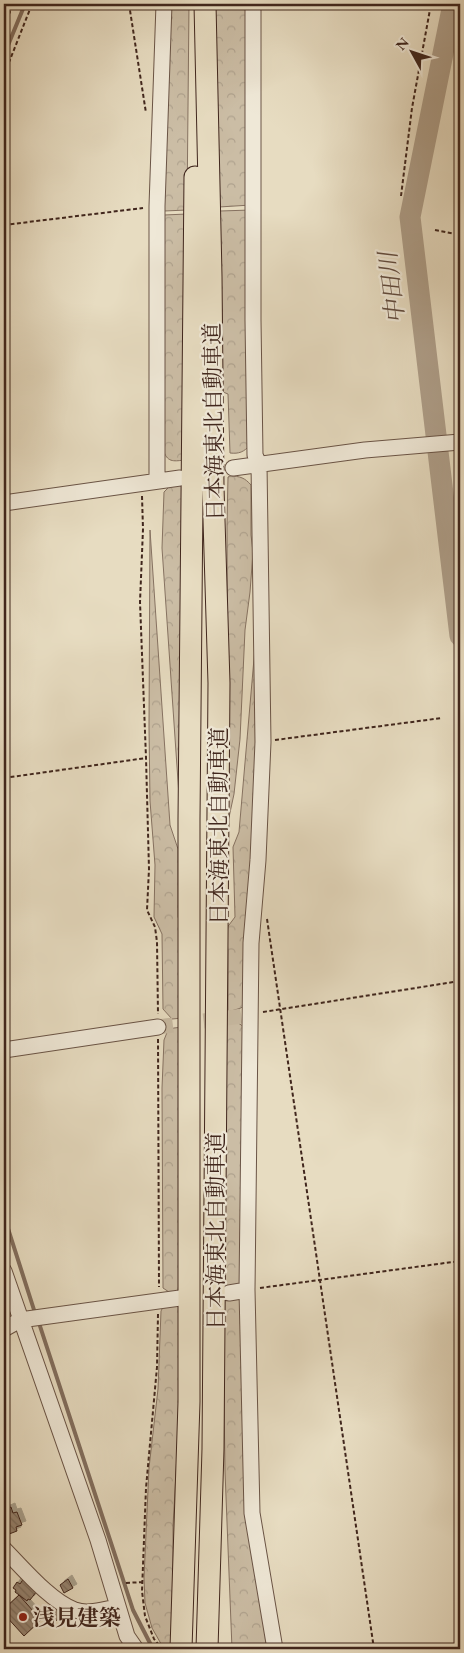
<svg xmlns="http://www.w3.org/2000/svg" width="464" height="1653" font-family="'EB Garamond','Noto Serif JP',serif">
	<defs>
		<pattern id="forest-crowns" width="20" height="18" patternUnits="userSpaceOnUse" patternTransform="scale(1.25)"><rect width="20" height="18" fill="#cbbda5"/><path d="M2 6a3 3 0 1 1 6 0M12 15a3 3 0 1 1 6 0" fill="none" stroke="#afa28e"/></pattern>
		<pattern id="building-back-hatch" width="6" height="6" patternUnits="userSpaceOnUse" patternTransform="scale(1.25)"><rect width="6" height="6" fill="#978572"/><path d="M-1 5l2 2M0 0l6 6M5-1l2 2" fill="none" stroke="#7d6d5d"/></pattern>
		<filter id="shadow"><feDropShadow dx="4" dy="-4" stdDeviation="0" flood-color="#0004"/></filter>
	</defs>
	<rect width="100%" height="100%" fill="#e7dcc1"/>
	<filter id="stains"><feTurbulence type="fractalNoise" baseFrequency=".004" numOctaves="4"/><feColorMatrix values="0 0 0 0 .2 0 0 0 0 .09 0 0 0 0 .02 0 0 0 .5 -.17"/></filter>
	<radialGradient id="worn" r=".72"><stop offset=".6" stop-color="#630" stop-opacity="0"/><stop offset="1" stop-color="#630" stop-opacity=".3"/></radialGradient>
	<path fill="url(#forest-crowns)" stroke="#867261" d="M167 4H189L187 210 164 211Z
		M215 4H251V205L219 207Z
		M251 210 250 445C244 452 239 454 230 453L228 394 223 392 220 211Z
		M187 214 185 460C175 461 168 463 164 452V215Z
		M230 476C240 476 245 478 251 485V535L253 552 250 592 245 630 240 739 234 794 228 822 227 525 228 477Z
		M185 483 181 825 162 548 164 492 169 487Z
		M150 530 170 825 178 849V917L183 928V1018L172 1019 163 1009 162 934 154 917 155 865 150 801 149 727Z
		M257 624 260 744 246 1003 241 1008 228 1012V952L226 929 235 917 233 847 239 832Z
		M234 1020 244 1027 243 1281 236 1285 224 1287 226 1021Z
		M183 1027 182 1293 172 1294 163 1288 162 1088 164 1040 168 1030 174 1028Z
		M225 1296 241 1298 245 1416 271 1649H232L225 1471 223 1326Z
		M180 1302 181 1384 173 1526V1649H164L152 1628 145 1603 144 1578 149 1468 158 1389 161 1311 164 1305Z"/>
	<g fill="none" stroke-linecap="round" stroke-linejoin="round">
		<path stroke="#826e5e" stroke-width="4" d="M4 55 25 4
			M4 1216 35 1313
			M38 1320 133 1610 153 1649"/>
		<path stroke="#ae9e89" stroke-width="21" d="M453 4 410 217 460 636"/>
	</g>
	<path fill="url(#building-back-hatch)" stroke="#40261d" filter="url(#shadow)" d="M11 1507 13 1513 17 1512 22 1525 16 1527 17 1531 4 1536V1510Z
		M24 1578 40 1587 30 1600 28 1599 27 1601 15 1592 16 1590 13 1588 17 1582 20 1584Z
		M68 1579 73 1588 64 1593 60 1585Z
		M19 1595 41 1620 24 1636 4 1614V1609Z
		M58 1604 65 1615 49 1625 43 1616 48 1613 47 1612Z"/>
	<g fill="none" stroke-linecap="round" stroke-linejoin="round">
		<path stroke="#c6b8a0" stroke-width="15" stroke-dasharray="15 8" stroke-linecap="butt" d="M158 1027 250 1015"/>
		<defs>
			<path id="minor" d="M253 4V320L255 455 259 464 263 742 258 860 251 943 247 1290 252 1513 275 1649
				M233 468 365 450 460 442
				M157 481V206L164 4
				M4 503 180 478
				M4 1050 158 1027
				M4 1271 98 1540 127 1636 136 1649
				M229 1293 247 1290
				M4 1329 20 1320 180 1298
				M4 1549C22 1567 51 1602 75 1610 88 1615 104 1609 118 1607"/>
			<path id="highway" d="M205 4 211 276 213 487 219 683 213 1449 207 1649
				M181 1649 189 1402V819L195 177"/>
		</defs>
		<use href="#minor" stroke="#6a5446" stroke-width="17"/>
		<use href="#highway" stroke="#40261d" stroke-width="23"/>
		<path stroke="#40261d" stroke-width="2" stroke-dasharray="4 2.5" stroke-linecap="butt" d="M129 4 146 113
			M4 27 13 4
			M4 75 32 4
			M401 196 412 108 431 4
			M4 225 143 208
			M435 230 460 235
			M142 496 143 529 140 602 146 758 149 869 147 910 155 927 157 942 158 1014
			M275 740 442 718
			M4 778 146 758
			M267 919 374 1649
			M263 1012 460 981
			M158 1039 159 1287
			M260 1288 460 1261
			M158 1314 157 1367 146 1488 142 1591 145 1616 154 1639 162 1649
			M126 1583 143 1582"/>
		<use href="#minor" stroke="#efe8d7" stroke-width="15"/>
		<use href="#highway" stroke="#e7dcc1" stroke-width="21"/>
	</g>
	<circle fill="#8f2418" stroke="#efe8d7" stroke-width="2" cx="23" cy="1617" r="5"/>
	<g text-anchor="middle" stroke-width="4.5" stroke-linejoin="round" paint-order="stroke">
		<g font-size="22" fill="#40261d" stroke="#efe8d7">
			<text transform="translate(213 422) rotate(-91)" y="8">日本海東北自動車道</text>
			<text transform="translate(218 826) rotate(-90)" y="8">日本海東北自動車道</text>
			<text transform="translate(215 1231) rotate(-90)" y="8">日本海東北自動車道</text>
		</g>
		<g font-size="22" font-weight="bold" fill="#40261d" stroke="#efe8d7" text-anchor="start">
			<text x="33" y="1625">浅見建築</text>
		</g>
		<g font-size="24" font-style="italic" fill="#614a3d" stroke="#efe8d7">
			<text transform="translate(392 288) rotate(-97)" y="8">中田川</text>
		</g>
	</g>
	<rect width="464" height="1653" fill="none" stroke="#e7dcc1" stroke-width="20"/>
	<rect x="5" y="5" width="454" height="1643" fill="none" stroke="#40261d" stroke-width="2.5"/>
	<rect x="10" y="10" width="444" height="1633" fill="none" stroke="#40261d"/>
	<g transform="translate(412 52) rotate(310)" stroke="#efe8d7" stroke-width="4" paint-order="stroke">
	<path d="M0-4L9 19L0 12L-9 19Z" fill="#40261d"/>
	<text y="-8" font-size="14" font-weight="bold" text-anchor="middle" fill="#40261d">N</text>
	</g>
	<rect width="100%" height="100%" filter="url(#stains)"/>
	<rect width="100%" height="100%" fill="url(#worn)"/>
</svg>
